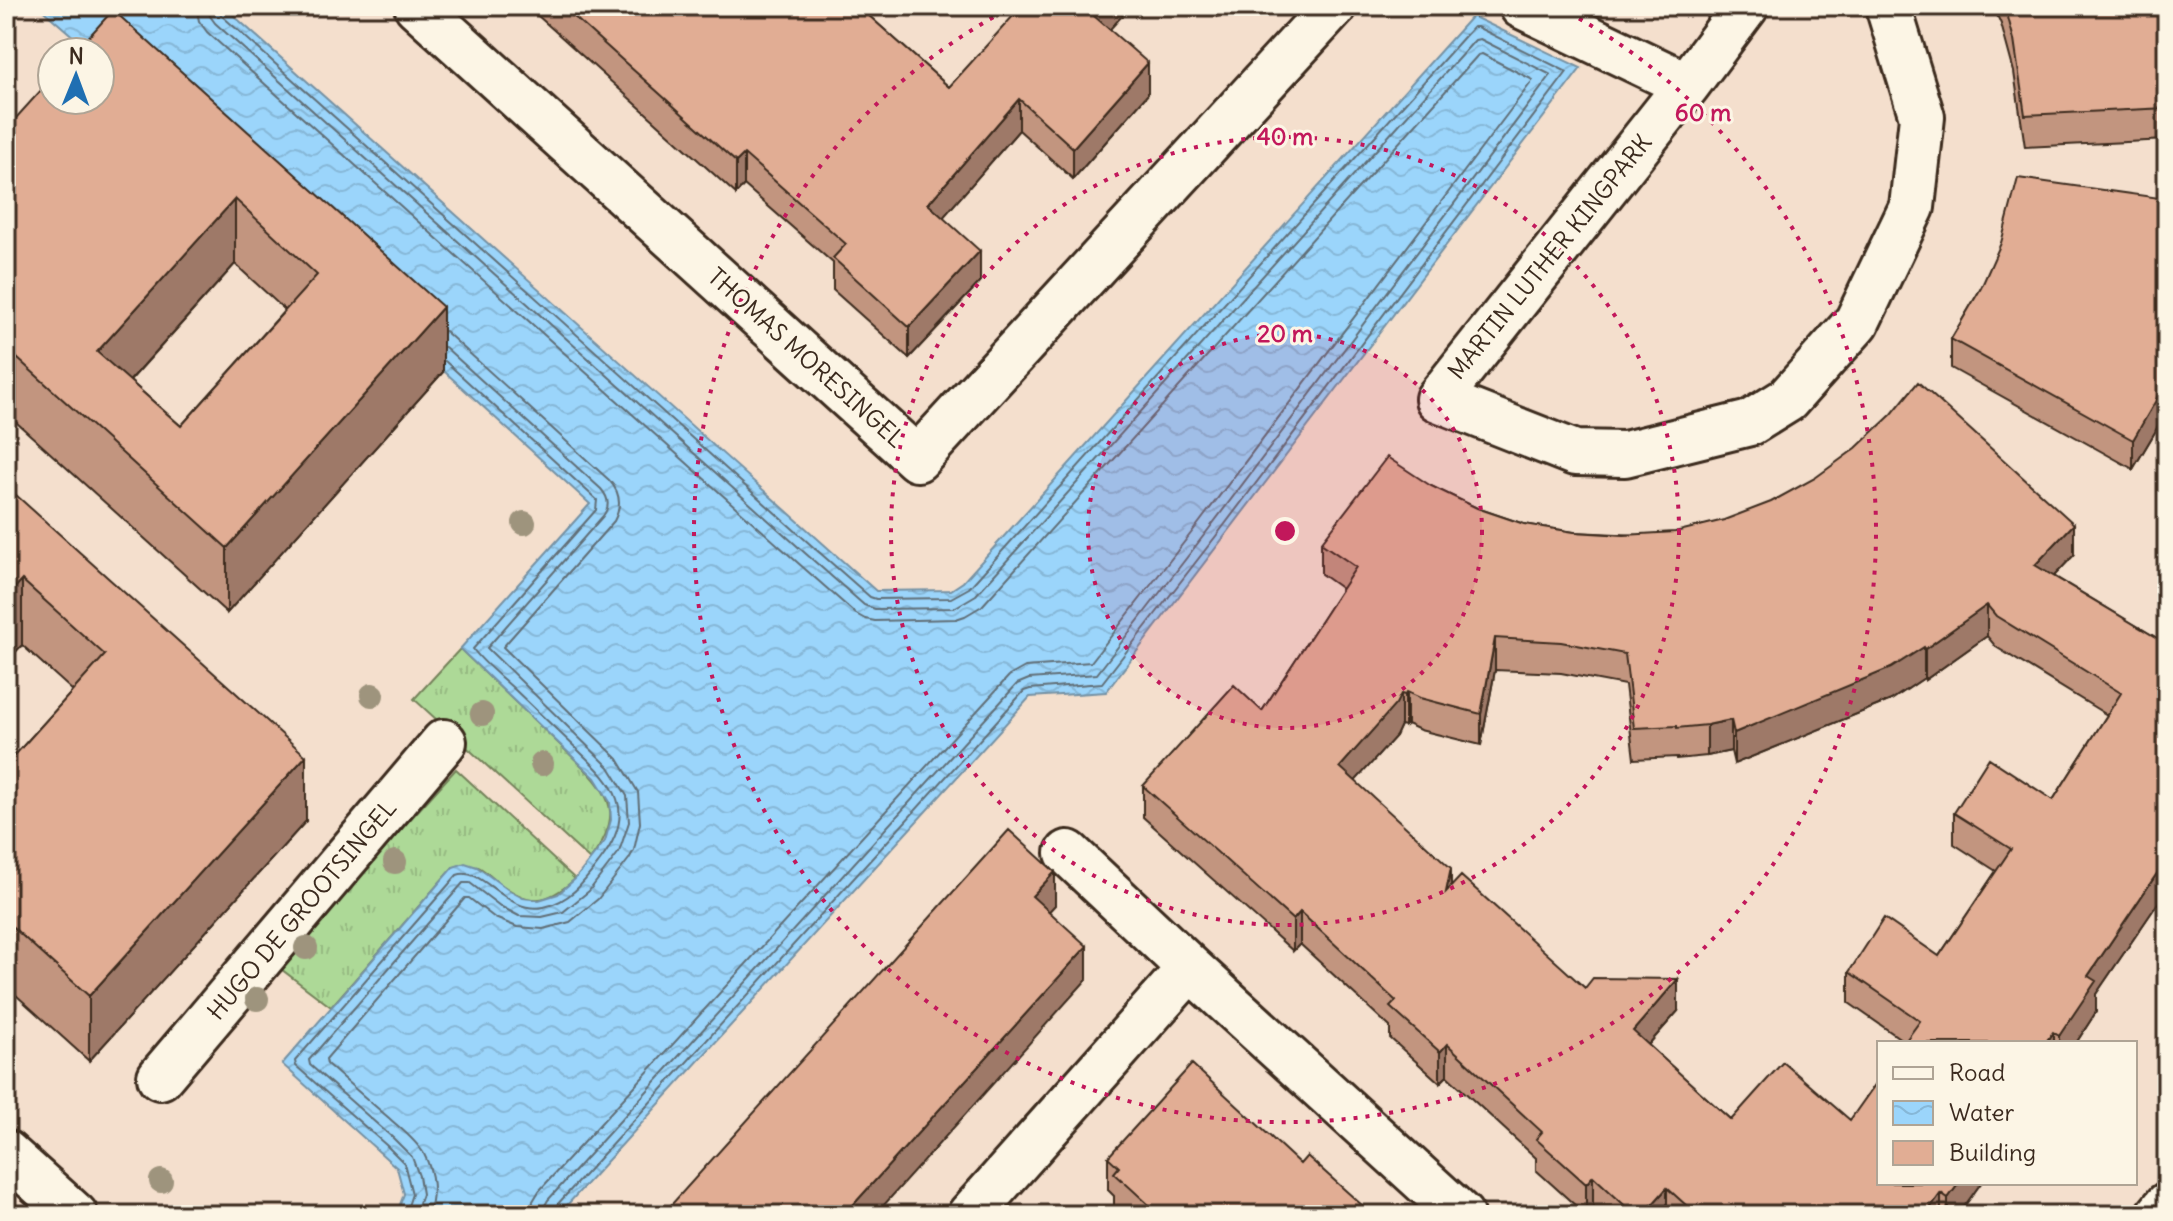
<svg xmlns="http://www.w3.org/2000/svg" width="2173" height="1221" font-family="Delius,sans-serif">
	<defs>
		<pattern id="grass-tufts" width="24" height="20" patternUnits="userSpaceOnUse" patternTransform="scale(2)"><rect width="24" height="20" fill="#add997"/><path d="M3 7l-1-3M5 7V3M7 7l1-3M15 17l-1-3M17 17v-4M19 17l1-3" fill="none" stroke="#96ba82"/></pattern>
		<pattern id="water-waves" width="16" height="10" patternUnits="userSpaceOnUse" patternTransform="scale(2)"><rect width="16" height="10" fill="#9bd5fb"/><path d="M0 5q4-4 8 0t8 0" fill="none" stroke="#86b7d7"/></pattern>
	</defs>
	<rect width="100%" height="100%" fill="#f4dfcd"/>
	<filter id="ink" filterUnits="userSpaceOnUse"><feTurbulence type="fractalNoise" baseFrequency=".0125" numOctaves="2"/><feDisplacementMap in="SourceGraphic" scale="16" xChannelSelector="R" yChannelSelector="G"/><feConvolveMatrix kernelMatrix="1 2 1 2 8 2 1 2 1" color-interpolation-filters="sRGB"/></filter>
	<g filter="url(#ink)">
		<path fill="url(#grass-tufts)" stroke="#74825a" stroke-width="2" d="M460 649 583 767C617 800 619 822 590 860L414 699Z
			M456 769 575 879C546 905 529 906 498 882 492 878 484 869 478 867 471 865 460 867 453 867L331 1007 277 966Z"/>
		<path fill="url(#water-waves)" stroke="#7591a3" stroke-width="2" d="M38 6H223L876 591 951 590 963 582 1472 16 1581 68 1106 692 1030 697 558 1215H396L404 1194 397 1168 282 1064 453 867 465 863 477 867 510 891 523 898 539 900 558 894 575 879 605 841 611 820 610 802 595 778 460 649 590 504 166 118 100 52H91Z"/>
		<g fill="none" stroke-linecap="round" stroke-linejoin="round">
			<path stroke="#616e76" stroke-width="2" d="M196 6 199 21 207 32 797 562 856 614 865 619 875 621 956 619 965 616 982 606 1478 55 1482 54 1533 80 1199 523 1091 662 1025 667 1009 676 539 1191 533 1201 531 1215
				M208 6 210 16 215 23 805 553 864 605 875 609 954 608 976 595 1475 40 1480 39 1551 75 1208 530 1097 674 1029 679 1017 684 548 1200 544 1207 543 1215
				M218 6 221 15 811 545 870 597 876 599 951 598 969 588 1473 27H1477L1567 72 1216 536 1102 683 1030 689 1024 691 556 1206 553 1215
				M405 1215 412 1194 404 1163 386 1145 296 1066 295 1061 457 875C483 865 506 915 544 907 571 901 584 882 600 861 613 844 625 821 617 799 610 779 593 765 579 751 557 730 534 708 512 687 499 675 483 663 473 649L596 510 597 500 445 361
				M415 1215 422 1194 419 1176 412 1157 393 1138 310 1065 309 1060 463 883H470L500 906 519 916 542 917 563 912 589 891 619 852 629 822 627 796 609 767 487 648 603 516C610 507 609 498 601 489L445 347
				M428 1215C436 1195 434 1173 424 1154 416 1140 400 1128 389 1118 368 1100 347 1082 327 1064L326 1059 465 898H469L495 918 517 927 543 929 570 922 598 899 629 859 634 850 640 823 638 792 618 759 503 647 614 521C622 506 621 493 609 480L445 331"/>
			<defs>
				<path id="minor" d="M417 6 917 459 1334 6
					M1522 6 1687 85
					M1746 6 1687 85 1438 399 1575 453 1625 454 1750 423 1787 400 1857 322 1912 207 1922 117 1888 6
					M1068 853 1190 968 1461 1215
					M160 1077 444 742
					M6 1153 75 1215
					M970 1215 1190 968
					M2159 1215 2167 1205"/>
			</defs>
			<use href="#minor" stroke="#3b2a1e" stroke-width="50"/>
			<use href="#minor" stroke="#fcf5e5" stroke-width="44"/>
		</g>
		<g fill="#9e947d">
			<circle cx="524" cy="523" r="12"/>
			<circle cx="372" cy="695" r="12"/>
			<circle cx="482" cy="714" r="12"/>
			<circle cx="542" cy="764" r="12"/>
			<circle cx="395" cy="862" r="12"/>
			<circle cx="306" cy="948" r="12"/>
			<circle cx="257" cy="999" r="12"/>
			<circle cx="161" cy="1181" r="12"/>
		</g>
		<path fill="#c2957f" stroke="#3b2a1e" stroke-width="2" fill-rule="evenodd" d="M527 6H858L949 87 1110 30 1148 94 1073 179 1019 130 943 217 980 282 909 358 833 290V263L744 185 736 194Z
			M1207 6H1228L1218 16Z
			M1993 6H2167V140L2025 147 2014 72 2001 24Z
			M100 52 443 372 227 613 6 413V129ZM235 264 285 310 181 426 130 381Z
			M1981 288 2155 432 2133 469 1951 368V339Z
			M6 486 306 821 89 1061 6 986V765L73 691 22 645 6 662Z
			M1431 486 1477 508 1524 524 1574 532 2074 555 2054 576 2167 644 2166 904 2160 900 2096 994V1012L2076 1043H1904L1905 1042 1849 1003V972L1939 956 1996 871 1954 844V813L2053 800 2107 715 1996 647 1987 636 1925 680 1924 678 1891 700 1734 764 1731 751 1707 756 1677 759V757L1634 759 1625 685 1561 673 1495 670 1481 745 1420 730 1407 724 1405 726 1401 725 1396 736 1355 781 1451 887 1585 988 1678 1011 1648 1045 1731 1120H1850L1981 1183 1958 1215H1601L1593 1208 1586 1215 1536 1170V1158L1447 1076 1440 1083 1390 1038V1027L1300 944 1293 951 1143 817V786L1262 711 1342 589 1321 574V543Z
			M1108 1157 1300 1164 1373 1215H1123L1114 1207V1196L1108 1190Z"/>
		<path fill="#9e7968" stroke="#3b2a1e" stroke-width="2" d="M1104 6H1131L1094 47V16Z
			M1218 6H1228L1218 16Z
			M1148 63V94L1073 179V148Z
			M1019 99V130L928 235V204Z
			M744 154V185L736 194V162Z
			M235 199V264L97 417V352Z
			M980 251V282L909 358V327Z
			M443 307V372L227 613V548Z
			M2167 377V406L2155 432 2133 469V440Z
			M2074 524V555L2035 596V565Z
			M22 580V645L6 662V597Z
			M1987 605V636L1925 680V649Z
			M1495 638V670L1481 745V714Z
			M1924 647V678L1891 700 1734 764V733Z
			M1407 692V724L1405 726V695Z
			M1401 694V725L1396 736 1340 798V767Z
			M1731 720V751L1707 756V725Z
			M306 756V821L89 1061V996Z
			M1451 868V899L1446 892Z
			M2160 869V900L2096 994V1012L2076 1043H2059V1036L2088 976Z
			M2167 871V903L2166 904V873Z
			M1055 872V905L1032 930V896Z
			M1300 912V944L1293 951V920Z
			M1087 946V979L875 1215H844Z
			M1678 979V1011L1633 1062V1031Z
			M2053 1032V1043H2045Z
			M1447 1044V1076L1440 1083V1052Z
			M1593 1176V1208L1586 1215V1184Z
			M1959 1183H1981L1958 1215H1948V1198Z
			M1667 1188V1215H1643Z
			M1941 1193V1215H1925Z"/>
		<path fill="#e1ad94" stroke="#3b2a1e" stroke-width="2" fill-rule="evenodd" d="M562 6H858L949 87 1022 6H1104L1094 16 1148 63 1073 148 1019 99 928 204 980 251 909 327 833 258 846 244 744 154 736 162Z
			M2005 6H2167V108L2025 115 2014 40Z
			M113 10 443 307 227 548 6 348V129L52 78V100H100V52H75ZM235 199 317 275 181 426 97 352Z
			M2018 178 2167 199V377L2155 402 2133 440 1951 339 1981 288 2001 243Z
			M1918 382 2074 524 2035 565 2167 644V871L2166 873 2160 869 2088 976 2096 981 2059 1036 2053 1032 2045 1043H1904L1920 1021 1849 972 1884 918 1939 956 2011 849 1954 813 1989 758 2053 800 2121 693 1996 616 1987 605 1925 649 1924 647 1891 668 1734 733 1731 720 1707 725 1677 728V726L1634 728 1625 654 1561 642 1495 638 1481 714 1420 698 1407 692 1405 695 1401 694 1396 704 1340 767 1451 868 1446 892 1461 876 1585 988 1593 978 1678 979 1633 1031 1731 1120 1783 1062 1850 1120 1879 1079V1183H1959L1948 1198 1941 1193 1925 1215H1697L1667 1188 1643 1215H1635L1593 1176 1586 1184 1536 1139 1542 1132 1447 1044 1440 1052 1390 1007 1396 1001 1300 912 1293 920 1143 786 1234 685 1262 711 1356 567 1321 543 1387 457 1431 486 1477 508 1524 524 1574 532 1624 535 1675 532 1724 520 1771 502 1815 478 1856 448 1892 414Z
			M6 486 306 756 89 996 6 921V765L105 655 22 580 6 597Z
			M1009 830 1055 872 1032 896 1087 946 844 1215H662Z
			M1192 1064 1300 1164 1307 1156 1373 1215H1160L1114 1173 1119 1167 1108 1157Z"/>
	</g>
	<circle cx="1285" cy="531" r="197" fill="#c2185b" fill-opacity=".12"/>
	<g fill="none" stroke="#c2185b" stroke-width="4" stroke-dasharray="4 8">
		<circle cx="1285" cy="531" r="197"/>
		<circle cx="1285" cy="531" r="394"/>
		<path d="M1558 7A591 591 0 1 1 1012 7"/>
	</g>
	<g text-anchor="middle" stroke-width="6" stroke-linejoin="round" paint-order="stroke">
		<g font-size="24" fill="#3b2a1e" stroke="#fcf5e5">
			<text transform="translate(1550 257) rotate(-51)" y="8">MARTIN LUTHER KINGPARK</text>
			<text transform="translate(806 358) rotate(42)" y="8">THOMAS MORESINGEL</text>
			<text transform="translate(302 910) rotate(-50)" y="8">HUGO DE GROOTSINGEL</text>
		</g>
	</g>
	<circle cx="1285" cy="531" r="12" fill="#c2185b" stroke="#fcf5e5" stroke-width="4"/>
	<g font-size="24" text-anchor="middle" font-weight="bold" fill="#c2185b" stroke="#fcf5e5" stroke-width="6" stroke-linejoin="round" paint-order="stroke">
		<text x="1703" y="121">60 m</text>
		<text x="1285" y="145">40 m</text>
		<text x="1285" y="342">20 m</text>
	</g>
	<rect width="2173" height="1221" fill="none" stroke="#fcf5e5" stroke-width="32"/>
	<rect x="16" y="16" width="2141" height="1189" fill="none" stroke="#3b2a1e" stroke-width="3" filter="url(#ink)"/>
	<rect x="1877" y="1041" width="260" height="144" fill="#fcf5e5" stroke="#afa495" stroke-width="2"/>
	<rect x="1893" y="1067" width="40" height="12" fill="#fcf5e5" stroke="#afa495" stroke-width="2"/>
	<text x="1949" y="1081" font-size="24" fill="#3b2a1e">Road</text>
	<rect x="1893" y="1101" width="40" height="24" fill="url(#water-waves)" stroke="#afa495" stroke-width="2"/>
	<text x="1949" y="1121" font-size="24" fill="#3b2a1e">Water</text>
	<rect x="1893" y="1141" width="40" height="24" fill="#e1ad94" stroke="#afa495" stroke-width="2"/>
	<text x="1949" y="1161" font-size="24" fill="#3b2a1e">Building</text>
	<g transform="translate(76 76) rotate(1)"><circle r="38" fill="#fcf5e5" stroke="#afa495" stroke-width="2"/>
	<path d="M0-6L14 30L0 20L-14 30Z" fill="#1f6fb2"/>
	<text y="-12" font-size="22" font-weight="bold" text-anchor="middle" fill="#3b2a1e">N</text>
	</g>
</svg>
